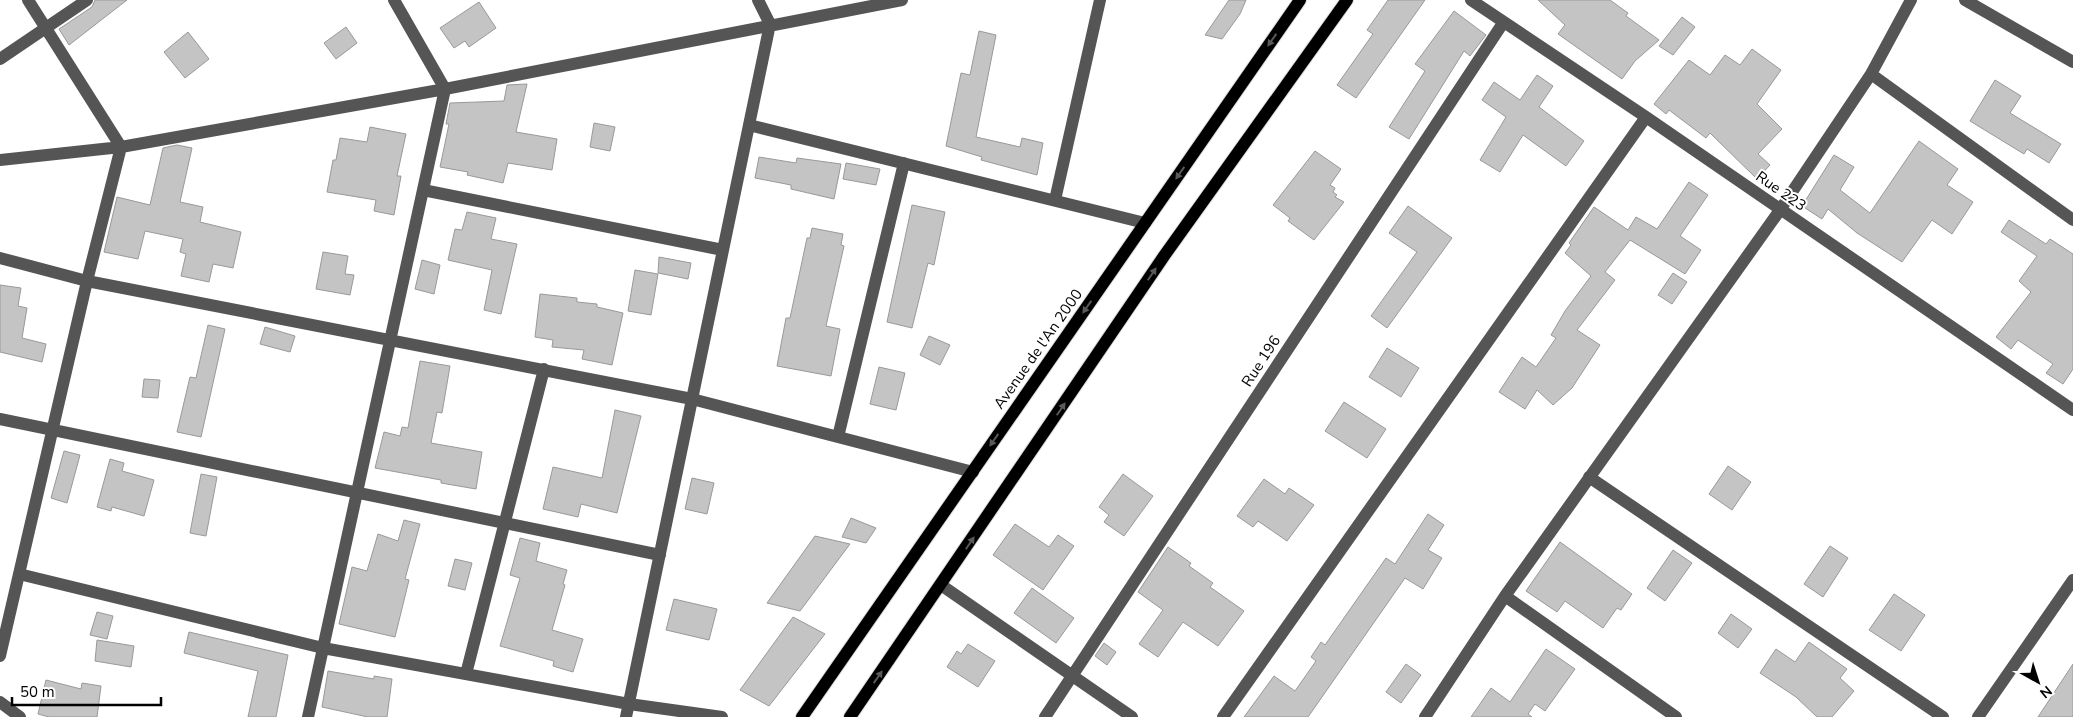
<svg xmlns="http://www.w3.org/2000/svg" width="2073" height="717" font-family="'Nunito Sans',sans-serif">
	<rect width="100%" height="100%" fill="#fff"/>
	<path fill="#c4c4c4" stroke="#999" d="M95 0H127L69 45 59 29 92 7Z
		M1229 0H1246L1240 14 1222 39 1205 35Z
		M1388 0H1425L1356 98 1337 85 1373 34 1367 30Z
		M1538 0H1610L1628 13 1626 16 1659 40 1635 61 1622 79 1558 34 1565 25Z
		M479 2 496 28 469 47 465 41 454 48 440 28Z
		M1454 11 1486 35 1470 56 1464 51 1409 139 1389 127 1425 71 1415 64Z
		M1682 17 1695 27 1673 55 1659 46Z
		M346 27 357 43 336 59 324 43Z
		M979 31 996 35 976 137 1020 147 1022 138 1043 143 1037 175 981 160 982 157 946 146 961 73 970 75Z
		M188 32 209 59 185 78 164 52Z
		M1752 49 1781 70 1757 104 1782 129 1758 154 1770 165 1757 179 1710 133 1706 138 1669 110 1666 114 1654 104 1689 60 1710 75 1725 55 1740 65Z
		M1537 75 1553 86 1539 107 1584 141 1566 166 1523 135 1500 172 1480 160 1506 117 1482 100 1494 82 1520 100Z
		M1995 80 2021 96 2010 113 2061 144 2049 163 2027 149 2024 154 1970 121Z
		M527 84 516 132 557 139 552 170 508 163 503 183 467 175 468 172 440 167 449 124H446L450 103 504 101 507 85Z
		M594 123 615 127 610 151 590 147Z
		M370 127 406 134 397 176H401L394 215 374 211 376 200 327 192 333 160H336L340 138 367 142Z
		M1919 141 1958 169 1947 185 1973 202 1952 234 1932 220 1902 262 1857 233 1828 209 1822 219 1802 206 1834 155 1854 167 1840 190 1870 213Z
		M177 145 192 148 180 202 203 207 200 222 241 232 233 268 213 264 209 282 181 276 186 254 180 252 183 239 145 231 138 259 104 252 117 197 150 205 163 148Z
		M1315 151 1341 169 1330 185 1335 188 1333 192 1337 195 1335 197 1344 202 1314 240 1288 221 1290 218 1273 205Z
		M759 157 796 163 797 158 841 164 834 199 791 189V185L755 178Z
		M846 163 880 169 876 185 843 179Z
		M1689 182 1708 195 1680 236 1701 250 1685 274 1630 240 1605 272 1615 280 1577 330 1600 345 1572 388 1553 405 1537 390 1525 409 1499 392 1522 357 1536 367 1556 338 1551 335 1565 311 1591 276 1565 253 1571 245 1569 243 1594 207 1628 230 1636 217 1657 229Z
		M912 205 945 212 934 265 928 263 912 328 887 322Z
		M1408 206 1452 238 1387 328 1371 316 1417 252 1389 233Z
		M467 212 496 218 491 239 517 244 501 314 484 310 492 270 448 260 455 229 462 230Z
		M2009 220 2046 244 2050 239 2073 254V369L2063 384 2046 373 2053 364 2018 340 2011 349 1996 337 2031 292 2019 281 2037 256 2001 232Z
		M812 228 843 234 841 245 844 246 826 326 840 329 831 376 777 366 786 318H790L807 238H810Z
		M323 252 348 256 345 274 354 275 350 295 316 289Z
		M659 257 691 263 688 279 658 273Z
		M422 260 440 265 434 294 415 289Z
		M635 270 658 274 651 315 628 311Z
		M1673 273 1687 282 1672 304 1658 295Z
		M0 285 21 288 18 306 27 308 22 338 46 344 42 362 0 352Z
		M540 294 577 298V302L597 304V307L623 313 612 365 582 359 584 350 552 347 553 340 535 337Z
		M208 325 225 329 201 437 177 432 190 377 196 378Z
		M265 327 295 336 290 352 260 344Z
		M929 336 950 345 940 365 920 355Z
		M1387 348 1419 368 1401 397 1369 377Z
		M420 361 450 366 442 413 437 412 431 443 482 452 476 489 441 483V480L375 468 384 432 400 436 402 427 408 428Z
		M879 367 905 373 896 410 870 404Z
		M144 379 160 380 158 398 142 397Z
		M1344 402 1386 429 1367 458 1325 431Z
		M615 410 641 416 617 513 581 504 578 517 543 509 553 467 602 478Z
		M64 451 80 455 67 503 51 498Z
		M110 459 124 463 122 471 154 480 144 516 112 507 111 511 97 507Z
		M1728 466 1751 482 1732 510 1709 494Z
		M201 474 217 477 206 536 190 533Z
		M1123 474 1153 496 1124 536 1104 522 1109 515 1099 507Z
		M692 478 714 483 707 514 685 509Z
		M1264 479 1285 494 1289 488 1314 505 1287 541 1258 521 1253 527 1237 516Z
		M1428 514 1444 525 1428 550 1442 558 1423 589 1405 578 1308 717H1244L1274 676 1295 691 1316 661 1311 657 1321 642 1325 645 1386 558 1395 564Z
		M851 518 876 528 866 543 842 537Z
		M404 520 420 524 405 579 409 580 395 637 339 624 352 567 367 571 378 534 398 541Z
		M1015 524 1049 547 1058 535 1074 546 1043 590 993 555Z
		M815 536 850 544 800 611 767 603Z
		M520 538 540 543 536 561 567 570 563 584 565 585 552 630 583 639 573 672 553 666 554 661 500 646 520 578 510 575Z
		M1560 542 1632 594 1621 610 1617 608 1603 628 1565 601 1557 612 1526 591Z
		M1830 546 1848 558 1823 597 1804 584Z
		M1168 547 1191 563 1189 566 1213 583 1210 587 1244 611 1218 646 1183 622 1158 657 1139 644 1163 610 1138 592Z
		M1673 550 1692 563 1665 601 1647 588Z
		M455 559 472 563 465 590 448 586Z
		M1032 588 1074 618 1056 643 1014 613Z
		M1894 594 1925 615 1901 651 1869 630Z
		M674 599 717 609 709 640 666 630Z
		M97 612 113 616 107 639 90 635Z
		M1731 614 1752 629 1738 648 1718 633Z
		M793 617 825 634 769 706 740 690Z
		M189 632 288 655 276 717H248L258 671 184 653Z
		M97 640 134 646 131 667 95 661Z
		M1809 642 1847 669 1840 678 1854 691 1832 717H1817L1796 697 1760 673 1776 649 1795 662Z
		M1104 643 1116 652 1107 665 1095 656Z
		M968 644 995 661 978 687 947 667 957 651 961 654Z
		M1546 649 1575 669 1545 711 1535 704 1528 714 1532 717H1471L1491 688 1510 702Z
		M1406 664 1421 675 1401 703 1386 692Z
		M2073 664V717H2038Z
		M328 671 374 679V676L392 679 387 717H368L322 707Z
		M46 680 81 689 82 683 101 686 97 717H49L38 714Z"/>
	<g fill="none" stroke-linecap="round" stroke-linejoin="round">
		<defs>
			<path id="major" d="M802 717 1300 0
				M850 717 1164 256 1347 0"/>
		</defs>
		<use href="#major" stroke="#dbdbdb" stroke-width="14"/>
		<path stroke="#555" stroke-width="12" d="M1471 0 1646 117 2073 410
			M1965 0 2073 62
			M0 59 87 0
			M1871 74 2073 220
			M749 125 1145 223
			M0 160 121 147 445 89 902 0
			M423 190 723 250
			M1055 200 1100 0
			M0 258 87 281 692 399 973 472
			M0 419 660 555
			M838 437 904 163
			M1589 477 1943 717
			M19 574 323 648 629 704 722 717
			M941 585 1132 717
			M1505 596 1676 717
			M0 656 87 281 121 147 28 0
			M466 674 544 369
			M0 702 20 717
			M308 717 445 89 394 0
			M626 717 770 24 758 0
			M1045 717 1503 23
			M1223 717 1646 117
			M1425 717 1505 596 1780 210 1871 74 1911 0
			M1978 717 2073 580"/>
		<use href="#major" stroke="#000" stroke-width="12"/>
	</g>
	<defs><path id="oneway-solid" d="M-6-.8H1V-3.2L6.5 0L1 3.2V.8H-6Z" transform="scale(1.25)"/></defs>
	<g fill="#595959">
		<use href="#oneway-solid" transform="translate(1272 40) rotate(125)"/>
		<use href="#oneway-solid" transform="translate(1180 173) rotate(125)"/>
		<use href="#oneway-solid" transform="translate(1152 274) rotate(-56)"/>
		<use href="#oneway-solid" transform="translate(1087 307) rotate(125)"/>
		<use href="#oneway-solid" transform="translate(1061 409) rotate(-56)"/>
		<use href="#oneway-solid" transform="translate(994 440) rotate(125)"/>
		<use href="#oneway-solid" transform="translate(970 543) rotate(-56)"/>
		<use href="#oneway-solid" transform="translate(878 677) rotate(-55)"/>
	</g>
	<g text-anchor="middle" stroke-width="4" stroke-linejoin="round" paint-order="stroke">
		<g font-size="15" fill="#000" stroke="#fff">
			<text transform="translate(1781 191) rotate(35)" y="5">Rue 223</text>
			<text transform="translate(1038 349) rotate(-55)" y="5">Avenue de l'An 2000</text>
			<text transform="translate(1261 361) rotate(-57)" y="5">Rue 196</text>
		</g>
	</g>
	<g transform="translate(2038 682) rotate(141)" stroke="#ffffff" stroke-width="4" paint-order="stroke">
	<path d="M0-4L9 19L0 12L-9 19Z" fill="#000000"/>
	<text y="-8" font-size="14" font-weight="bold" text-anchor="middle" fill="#000000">N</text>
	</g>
	<path d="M12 697v8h149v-8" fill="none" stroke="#000000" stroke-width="2.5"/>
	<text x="20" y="697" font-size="15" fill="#000000" stroke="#ffffff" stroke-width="4" paint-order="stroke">50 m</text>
</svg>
